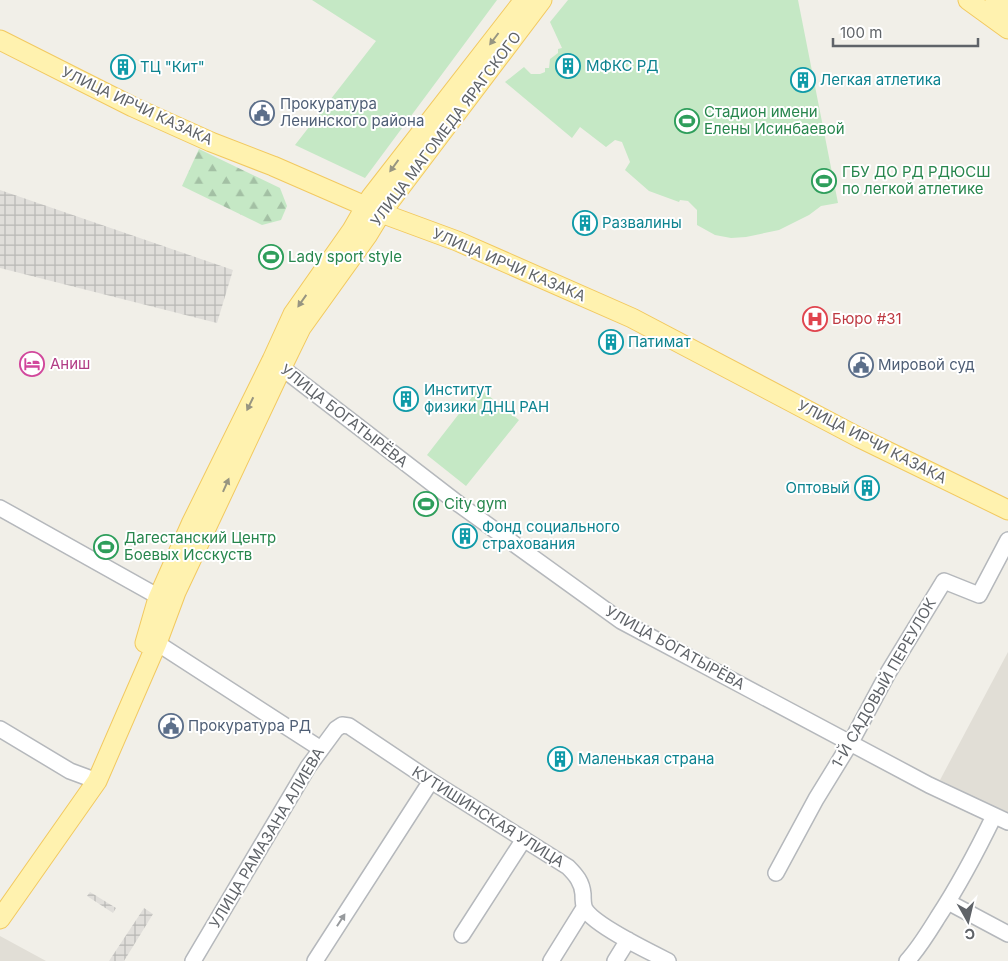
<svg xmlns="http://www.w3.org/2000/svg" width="1008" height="961" font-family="Inter,sans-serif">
	<defs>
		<pattern id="industrial-grid" width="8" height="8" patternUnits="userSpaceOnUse" patternTransform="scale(1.25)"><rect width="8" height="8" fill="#e0deda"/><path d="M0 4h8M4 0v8" fill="none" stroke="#b9b8b5"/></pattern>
		<pattern id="forest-firs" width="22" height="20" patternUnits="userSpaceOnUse" patternTransform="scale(1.25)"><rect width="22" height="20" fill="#c5e8c5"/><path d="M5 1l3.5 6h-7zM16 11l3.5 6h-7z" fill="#a3c0a4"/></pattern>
	</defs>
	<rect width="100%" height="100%" fill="#f1efe8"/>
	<path fill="url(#industrial-grid)" d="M0 190 233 270 217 323 0 268Z
		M90 892 116 908 113 913 87 896Z
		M144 908 153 914 124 961H109Z"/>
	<path fill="#e1ded6" d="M1008 652V814L940 780Z
		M0 936 46 961H0Z"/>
	<path fill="url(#forest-firs)" d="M199 149 280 188 287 206 281 220 262 225 182 186Z"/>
	<path fill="#c5e8c5" d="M312 0H497L365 178 295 145 376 41Z
		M568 0H798L838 203 821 206 809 215 779 230 746 237 731 238 715 235 697 225V210L688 201 680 200 679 202 649 191 625 170 630 162 622 142 615 140 606 147 580 127 572 138 505 82 524 67 531 74H540L545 72V68H549L550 59 558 53V49L562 48 550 22Z
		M479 388 519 420 466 486 427 455Z"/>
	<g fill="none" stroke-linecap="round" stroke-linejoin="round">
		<defs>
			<path id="minor" d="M273 361 460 505 621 621 929 785 1008 822
				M0 508 168 602
				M147 642 157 643 321 749
				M0 729 70 771 97 781
				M776 873 816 799 851 742 888 673 944 581 979 595 1008 540
				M948 902 1008 934
				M462 935 524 839
				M193 961 308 767 336 729 342 725 349 726 431 781 568 867C576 875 582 882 583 894 583 899 583 905 585 909 594 925 650 952 668 961
				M315 961 431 781
				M551 961 584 908
				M615 961 628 940
				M907 961C919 948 928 933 938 917 959 885 977 851 994 816"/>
			<path id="major" d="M968 0 1008 29
				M995 0 1008 10
				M0 40 133 107 211 142 273 166 381 213 457 241 632 318 860 438 1008 510
				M145 643 158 598 191 524 272 360 293 314 352 230 371 197 524 0
				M0 919 97 781 157 643 176 592 282 367 301 328 367 236 381 213 542 0"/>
		</defs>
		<use href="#minor" stroke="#b5b8bc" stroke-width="18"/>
		<use href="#major" stroke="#f2c960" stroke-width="21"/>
		<use href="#minor" stroke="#fff" stroke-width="15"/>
		<use href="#major" stroke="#fff2af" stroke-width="19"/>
	</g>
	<defs><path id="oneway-solid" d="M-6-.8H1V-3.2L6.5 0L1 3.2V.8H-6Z" transform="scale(1.25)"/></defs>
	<g fill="#979581">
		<use href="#oneway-solid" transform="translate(494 39) rotate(127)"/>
		<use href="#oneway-solid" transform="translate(394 166) rotate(126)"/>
		<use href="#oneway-solid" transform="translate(302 301) rotate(125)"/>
		<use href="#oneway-solid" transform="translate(250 404) rotate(116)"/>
		<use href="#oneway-solid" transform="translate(226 485) rotate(-66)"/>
	</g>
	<use fill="#979a9d" href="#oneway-solid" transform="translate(341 920) rotate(-57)"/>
	<defs>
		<symbol id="building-ring" viewBox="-11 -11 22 22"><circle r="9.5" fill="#fff" stroke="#0f9aa8" stroke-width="1.5"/><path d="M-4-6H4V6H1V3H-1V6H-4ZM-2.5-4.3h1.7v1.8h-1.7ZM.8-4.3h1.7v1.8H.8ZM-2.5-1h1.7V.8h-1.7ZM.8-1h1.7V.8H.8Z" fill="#0f9aa8"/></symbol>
		<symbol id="civic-ring" viewBox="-11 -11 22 22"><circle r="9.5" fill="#fff" stroke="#5c6f8a" stroke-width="1.5"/><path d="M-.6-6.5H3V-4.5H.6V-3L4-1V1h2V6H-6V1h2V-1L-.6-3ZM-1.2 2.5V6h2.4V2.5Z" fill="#5c6f8a"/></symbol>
		<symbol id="stadium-ring" viewBox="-11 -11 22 22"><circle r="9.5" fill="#fff" stroke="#2e9e5b" stroke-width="1.5"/><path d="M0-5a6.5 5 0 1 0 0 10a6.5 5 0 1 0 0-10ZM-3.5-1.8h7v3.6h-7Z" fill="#2e9e5b"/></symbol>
		<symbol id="hospital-ring" viewBox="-11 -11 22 22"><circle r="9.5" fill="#fff" stroke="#e0444e" stroke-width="1.5"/><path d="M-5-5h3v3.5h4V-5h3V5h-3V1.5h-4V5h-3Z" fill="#e0444e"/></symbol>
		<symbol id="hotel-ring" viewBox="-11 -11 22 22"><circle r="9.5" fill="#fff" stroke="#d1479c" stroke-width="1.5"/><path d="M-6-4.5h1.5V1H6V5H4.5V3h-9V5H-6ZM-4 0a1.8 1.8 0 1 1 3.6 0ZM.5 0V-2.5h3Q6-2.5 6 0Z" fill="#d1479c"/></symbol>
	</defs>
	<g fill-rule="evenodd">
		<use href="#building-ring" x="554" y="52" width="28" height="28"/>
		<use href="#building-ring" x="109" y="53" width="28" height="28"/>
		<use href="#building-ring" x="789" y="66" width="28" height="28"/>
		<use href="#civic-ring" x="248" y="99" width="28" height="28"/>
		<use href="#stadium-ring" x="673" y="107" width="28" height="28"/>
		<use href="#stadium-ring" x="810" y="167" width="28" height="28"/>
		<use href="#building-ring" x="571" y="209" width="28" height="28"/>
		<use href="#stadium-ring" x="257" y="243" width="28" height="28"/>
		<use href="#hospital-ring" x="801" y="305" width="28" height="28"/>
		<use href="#building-ring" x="597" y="328" width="28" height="28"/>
		<use href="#hotel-ring" x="18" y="350" width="28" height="28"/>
		<use href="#civic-ring" x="847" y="351" width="28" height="28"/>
		<use href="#building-ring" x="392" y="385" width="28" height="28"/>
		<use href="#building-ring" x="853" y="474" width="28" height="28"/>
		<use href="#stadium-ring" x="412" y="490" width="28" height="28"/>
		<use href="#building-ring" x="451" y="522" width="28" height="28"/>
		<use href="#stadium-ring" x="92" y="533" width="28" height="28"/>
		<use href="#civic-ring" x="157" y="712" width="28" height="28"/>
		<use href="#building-ring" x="546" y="745" width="28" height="28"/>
	</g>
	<g text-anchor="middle" stroke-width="4" stroke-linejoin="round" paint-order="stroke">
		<g font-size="15" fill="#0d838f" stroke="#fff" text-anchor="start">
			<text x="586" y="71">МФКС РД</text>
			<text x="140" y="72">ТЦ "Кит"</text>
			<text x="820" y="85">Легкая атлетика</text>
			<text x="602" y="228">Развалины</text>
			<text x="628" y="347">Патимат</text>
			<text x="424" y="395">Институт<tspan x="424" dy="17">физики ДНЦ РАН</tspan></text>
			<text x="850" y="493" text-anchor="end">Оптовый</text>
			<text x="482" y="532">Фонд социального<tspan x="482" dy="17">страхования</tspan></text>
			<text x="578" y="764">Маленькая страна</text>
		</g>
		<g font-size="15" fill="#4e5e75" stroke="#fff" text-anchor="start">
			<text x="280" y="109">Прокуратура<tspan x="280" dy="17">Ленинского района</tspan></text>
			<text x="878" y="370">Мировой суд</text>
			<text x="188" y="731">Прокуратура РД</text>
		</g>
		<g font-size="15" fill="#5f6368" stroke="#fff">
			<text transform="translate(137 106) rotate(25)" y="5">УЛИЦА ИРЧИ КАЗАКА</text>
			<text transform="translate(446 129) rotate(-53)" y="5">УЛИЦА МАГОМЕДА ЯРАГСКОГО</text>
			<text transform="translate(509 265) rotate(23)" y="5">УЛИЦА ИРЧИ КАЗАКА</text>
			<text transform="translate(344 416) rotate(38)" y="5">УЛИЦА БОГАТЫРЁВА</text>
			<text transform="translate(872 442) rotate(27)" y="5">УЛИЦА ИРЧИ КАЗАКА</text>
			<text transform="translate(675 648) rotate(29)" y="5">УЛИЦА БОГАТЫРЁВА</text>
			<text transform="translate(884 683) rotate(-60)" y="5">1-Й САДОВЫЙ ПЕРЕУЛОК</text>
			<text transform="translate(488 817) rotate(32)" y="5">КУТИШИНСКАЯ УЛИЦА</text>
			<text transform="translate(267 838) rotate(-59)" y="5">УЛИЦА РАМАЗАНА АЛИЕВА</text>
		</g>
		<g font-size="15" fill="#27864d" stroke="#fff" text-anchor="start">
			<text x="704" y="117">Стадион имени<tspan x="704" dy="17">Елены Исинбаевой</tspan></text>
			<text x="842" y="177">ГБУ ДО РД РДЮСШ<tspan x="842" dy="17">по легкой атлетике</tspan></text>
			<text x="288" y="262">Lady sport style</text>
			<text x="444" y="509">City gym</text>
			<text x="124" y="543">Дагестанский Центр<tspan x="124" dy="17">Боевых Исскуств</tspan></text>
		</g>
		<g font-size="15" fill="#be3a42" stroke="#fff" text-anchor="start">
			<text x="832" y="324">Бюро #31</text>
		</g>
		<g font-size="15" fill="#b23c85" stroke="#fff" text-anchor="start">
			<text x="50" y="369">Аниш</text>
		</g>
	</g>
	<g transform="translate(968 921) rotate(172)" stroke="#ffffff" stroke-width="4" paint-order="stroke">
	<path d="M0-4L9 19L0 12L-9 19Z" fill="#5f6368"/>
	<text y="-8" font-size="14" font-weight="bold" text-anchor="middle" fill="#5f6368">С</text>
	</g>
	<path d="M833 38v8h145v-8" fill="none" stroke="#5f6368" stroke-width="2.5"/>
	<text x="840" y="38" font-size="15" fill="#5f6368" stroke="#ffffff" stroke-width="4" paint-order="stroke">100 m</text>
</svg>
